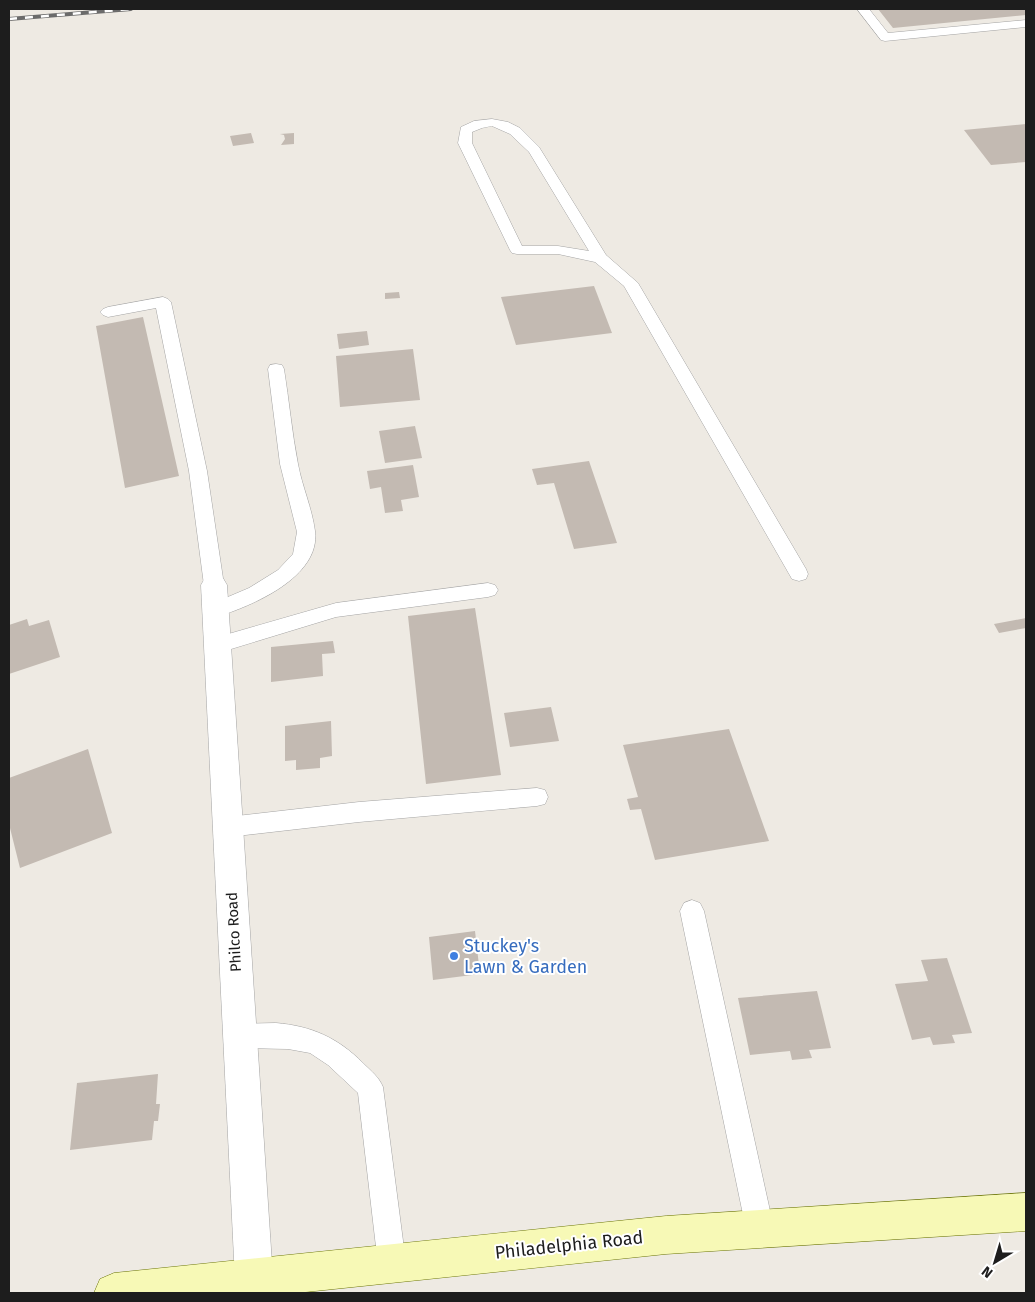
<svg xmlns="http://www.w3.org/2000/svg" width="1035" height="1302" font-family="'Fira Sans',sans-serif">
	<rect width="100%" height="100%" fill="#eeeae3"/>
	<path fill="#c3bab2" d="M878 9H1026V15L893 28Z
		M1026 124V162L991 165 964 130Z
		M251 133 254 143 233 146 230 136Z
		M294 133V144L281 145 285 139 284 135 280 134Z
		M594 286 612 333 516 345 501 297Z
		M399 292 400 298 385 299V293Z
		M143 317 179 476 125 488 96 326Z
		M367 331 369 345 339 349 337 334Z
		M413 349 420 400 340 407 336 356Z
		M415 426 422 458 385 463 379 431Z
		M589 461 617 543 574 549 554 483 537 485 532 469Z
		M413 465 419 497 401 500 403 511 385 513 381 487 370 489 367 471Z
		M475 608 501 775 426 784 408 616Z
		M1026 618V628L999 633 994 624Z
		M27 619 29 626 49 620 60 657 9 674V625Z
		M333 641 335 653 322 654 323 676 271 682V647Z
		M551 707 559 741 510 747 504 713Z
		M331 721 332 756 320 758V768L296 770V760L285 761V726Z
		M729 729 769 841 655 860 641 809 630 810 627 799 638 797 623 745Z
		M88 749 112 833 20 868 9 824V778Z
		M475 931 480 974 433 980 429 937Z
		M947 958 972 1033 952 1035 955 1043 933 1045 930 1037 912 1040 895 984 928 981 921 960Z
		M817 991 831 1048 809 1050 812 1058 792 1060 790 1051 750 1055 738 998Z
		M158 1074 156 1104H160L158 1121H154L152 1140 70 1150 77 1083Z"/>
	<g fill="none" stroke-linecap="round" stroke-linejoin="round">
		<defs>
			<path id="service" d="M857 9H869L888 33 1026 20V27L885 41 881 40Z
				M492 119 508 122 520 128 539 147 606 255 638 283 806 569 808 574 806 579 799 581 792 579 624 286 595 262 558 254H517L512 253 510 250 458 143 461 127 474 121ZM492 126 510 134 529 152 589 251 558 246H522L472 143V132L482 128Z
				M163 297 168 299 171 302 207 471 224 585 221 590 214 592 207 590 204 585 189 471 156 308 108 317 103 315 100 312 103 309 108 307Z
				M276 364 282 365 284 369C289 400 292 433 298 464 302 486 312 508 315 531 321 577 252 606 216 617L209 615 206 610 209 605 249 588 278 570 293 554 297 532 280 464 268 369 270 365Z
				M488 583 495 585 498 590 495 595 488 597 336 617 218 653 211 651 208 645 211 639 336 603Z
				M537 788 545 790 548 797 545 804 537 806 359 822 228 837 220 834 217 827 220 820 228 817 359 802Z
				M692 900 700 903 704 911 774 1229 770 1239 760 1243 750 1239 746 1229 680 911 684 903Z
				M276 1023C312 1026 338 1038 363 1063 371 1071 379 1077 383 1087L406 1264 402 1274 392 1278 382 1274 378 1264 358 1093 328 1065 310 1053 288 1049 240 1048 231 1045 227 1036 231 1027 240 1024Z"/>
			<path id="minor" d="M214 575 223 578 227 585 273 1279 267 1293H240L235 1279 201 585 205 578Z"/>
			<path id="secondary" d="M1026 1193V1231L666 1254 296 1293H94L100 1279 114 1273 666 1216Z"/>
		</defs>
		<use href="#service" stroke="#a4a4a4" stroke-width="1"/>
		<use href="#minor" stroke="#a4a4a4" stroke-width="1"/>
		<use href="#secondary" stroke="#697305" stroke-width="1"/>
		<use href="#service" fill="#fff" fill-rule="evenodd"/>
		<use href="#minor" fill="#fff" fill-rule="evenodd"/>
		<use href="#secondary" fill="#f7f9b6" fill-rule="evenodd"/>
		<defs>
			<path id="rail" d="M9 19 131 9"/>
		</defs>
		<use href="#rail" stroke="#6b6b6b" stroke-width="4"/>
		<use href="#rail" stroke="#fff" stroke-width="2.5" stroke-dasharray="8" stroke-linecap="butt"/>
	</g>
	<circle fill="#3f7fe0" stroke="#fff" stroke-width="2" cx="454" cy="956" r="5"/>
	<g text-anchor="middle" stroke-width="4" stroke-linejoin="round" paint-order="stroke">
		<g font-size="15" fill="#1d1d1d" stroke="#fff">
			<text transform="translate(234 932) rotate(-93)" y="5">Philco Road</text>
		</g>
		<g font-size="18" fill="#366cbe" stroke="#fff" text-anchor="start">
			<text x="464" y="952">Stuckey's<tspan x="464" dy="21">Lawn &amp; Garden</tspan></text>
		</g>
		<g font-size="18" fill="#1d1d1d" stroke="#fff">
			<text transform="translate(569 1245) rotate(-6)" y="6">Philadelphia Road</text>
		</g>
	</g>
	<rect width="1035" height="1302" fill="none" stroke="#1d1d1d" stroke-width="20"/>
	<g transform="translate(995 1262) rotate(218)" stroke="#ffffff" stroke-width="4" paint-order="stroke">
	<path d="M0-4L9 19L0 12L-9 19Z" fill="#1d1d1d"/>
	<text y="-8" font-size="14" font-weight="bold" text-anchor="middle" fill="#1d1d1d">N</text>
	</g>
</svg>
